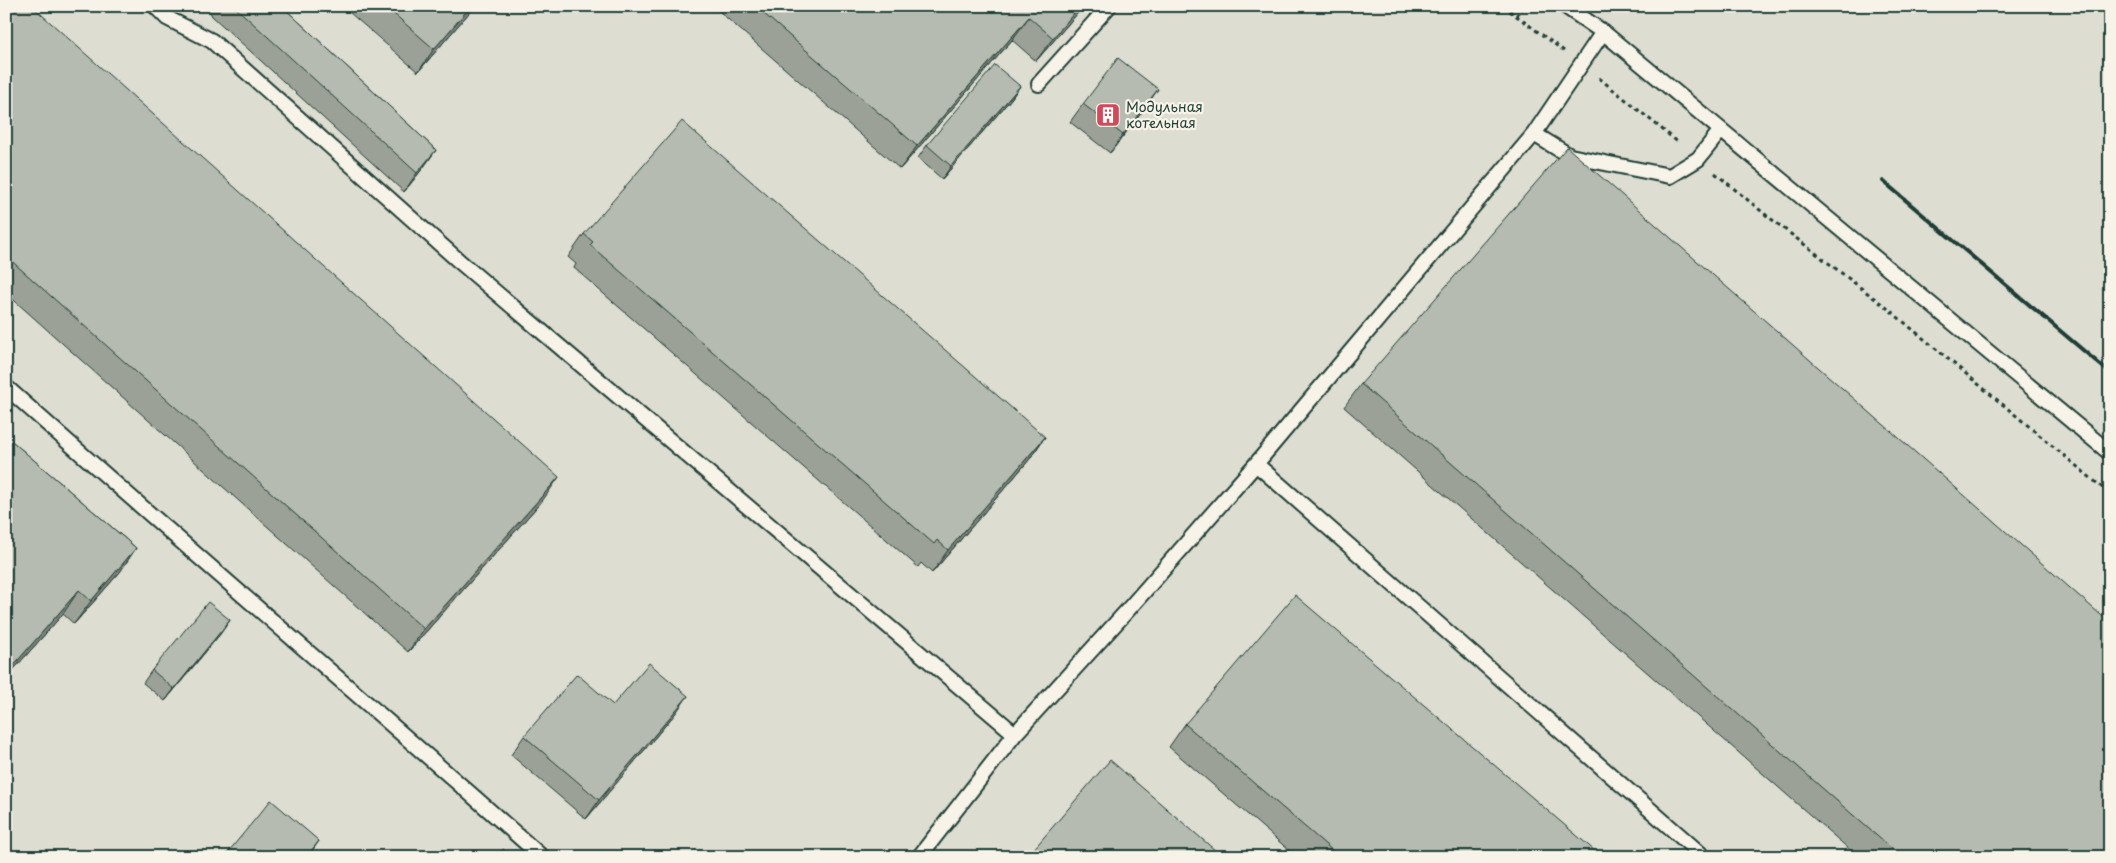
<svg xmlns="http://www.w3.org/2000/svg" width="2116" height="863" font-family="'Playpen Sans',sans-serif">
	<rect width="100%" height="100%" fill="#eeece1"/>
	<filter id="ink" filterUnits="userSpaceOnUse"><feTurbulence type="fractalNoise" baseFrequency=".02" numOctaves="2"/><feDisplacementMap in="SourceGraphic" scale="10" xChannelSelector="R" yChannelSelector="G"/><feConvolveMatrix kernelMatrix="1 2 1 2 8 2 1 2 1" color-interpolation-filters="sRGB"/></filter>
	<g filter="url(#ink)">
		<path fill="#ddddd2" d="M6 6H2110V857H6Z"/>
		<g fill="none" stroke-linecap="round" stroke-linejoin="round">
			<defs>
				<path id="lane" d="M155 6 167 18 212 41 459 261 1015 734
					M1565 6 1603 32 2110 453
					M1039 84 1109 6
					M1534 134 1570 156 1670 176 1698 159 1721 130
					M6 387C183 545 364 699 542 857
					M1256 464 1704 857
					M919 857 1015 734 1126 612 1256 464 1534 134 1603 32"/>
			</defs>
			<use href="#lane" stroke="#1f3d34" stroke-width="18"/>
			<path stroke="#1f3d34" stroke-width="3" stroke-dasharray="4 4" stroke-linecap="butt" d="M1503 6 1564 51
				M1516 16 1524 6
				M1599 78 1679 143
				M1715 173 1766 215 1887 308 2110 494"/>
			<use href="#lane" stroke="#f7f3e8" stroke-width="14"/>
			<path stroke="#1f3d34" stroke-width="4" d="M1883 181 2110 373"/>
		</g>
		<path fill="#9ca197" stroke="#1f3d34" d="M6 6 543 500 408 652 6 293Z
			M207 6H282L436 150 423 168 404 192 212 16Z
			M342 6H475L418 72Z
			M713 6H1084L1036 61 1012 40 900 169Z
			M1020 86 1011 99 942 179 918 158 927 145Z
			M1083 104 1146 107 1110 153 1070 122Z
			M584 234 1045 437 1029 460 932 573 921 563 918 567 574 268 576 264 568 257Z
			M1361 384 2110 857H1858L1344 407Z
			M6 436 136 548 120 572 74 624 63 614 6 678Z
			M230 620 221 633 165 701 143 683 152 670Z
			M613 705 675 714 586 819 511 755 524 736Z
			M1185 724 1602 857H1297L1169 747Z"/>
		<path fill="#7f837b" stroke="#1f3d34" d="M471 6H475L418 72 434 49Z
			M1080 6H1084L1036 61 1053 38Z
			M1029 17 1012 40 900 169 917 146Z
			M1020 86 1011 99 942 179 951 166Z
			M1158 89 1146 107 1110 153 1123 135Z
			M436 150 423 168 404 192 417 173Z
			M1045 437 1029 460 932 573 948 550Z
			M559 477 543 500 408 652 424 629Z
			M136 548 120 572 74 624 91 601Z
			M79 590 63 614 6 678V674Z
			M230 620 221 633 165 701 174 689Z
			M688 696 675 714 586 819 599 800Z
			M319 841 308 857H306Z"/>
		<path fill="#b5bbb0" stroke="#1f3d34" d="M6 6H32L559 477 424 629 6 256Z
			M234 6H282L436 150 417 173Z
			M385 6H471L434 49Z
			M755 6H1080L1053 38 1029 17 917 146Z
			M1118 58 1158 89 1123 135 1083 104Z
			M995 65 1020 86 951 166 927 145Z
			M682 121 1045 437 948 550 937 540 934 544 590 245 593 242 584 234Z
			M1567 147 2110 623V857H1901L1361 384Z
			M6 436 136 548 91 601 79 590 6 674Z
			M1295 595 1602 857H1340L1185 724Z
			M208 602 230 620 174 689 152 670Z
			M649 663 688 696 599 800 524 736 577 674 613 705Z
			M1110 760 1223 857H1027Z
			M271 800 319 841 306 857H224Z
			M503 849 512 857H497Z"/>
	</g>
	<defs>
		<symbol id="building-square" viewBox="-11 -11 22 22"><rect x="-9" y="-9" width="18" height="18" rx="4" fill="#d1495b" stroke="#f7f3e8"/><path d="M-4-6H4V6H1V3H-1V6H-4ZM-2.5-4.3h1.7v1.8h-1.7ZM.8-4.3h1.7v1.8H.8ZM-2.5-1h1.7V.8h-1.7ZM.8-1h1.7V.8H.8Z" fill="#fff"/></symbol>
	</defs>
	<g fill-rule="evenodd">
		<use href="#building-square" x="1094" y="101" width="28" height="28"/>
	</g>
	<g text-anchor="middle" stroke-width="4.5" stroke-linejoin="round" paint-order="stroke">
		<g font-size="14" fill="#1f3d34" stroke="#f7f3e8" text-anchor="start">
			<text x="1126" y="112">Модульная<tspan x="1126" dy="16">котельная</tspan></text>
		</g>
	</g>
	<rect width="2116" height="863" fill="none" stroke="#f7f3e8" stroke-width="25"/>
	<rect x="12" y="12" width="2091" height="838" fill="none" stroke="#1f3d34" stroke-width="2" filter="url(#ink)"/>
</svg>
